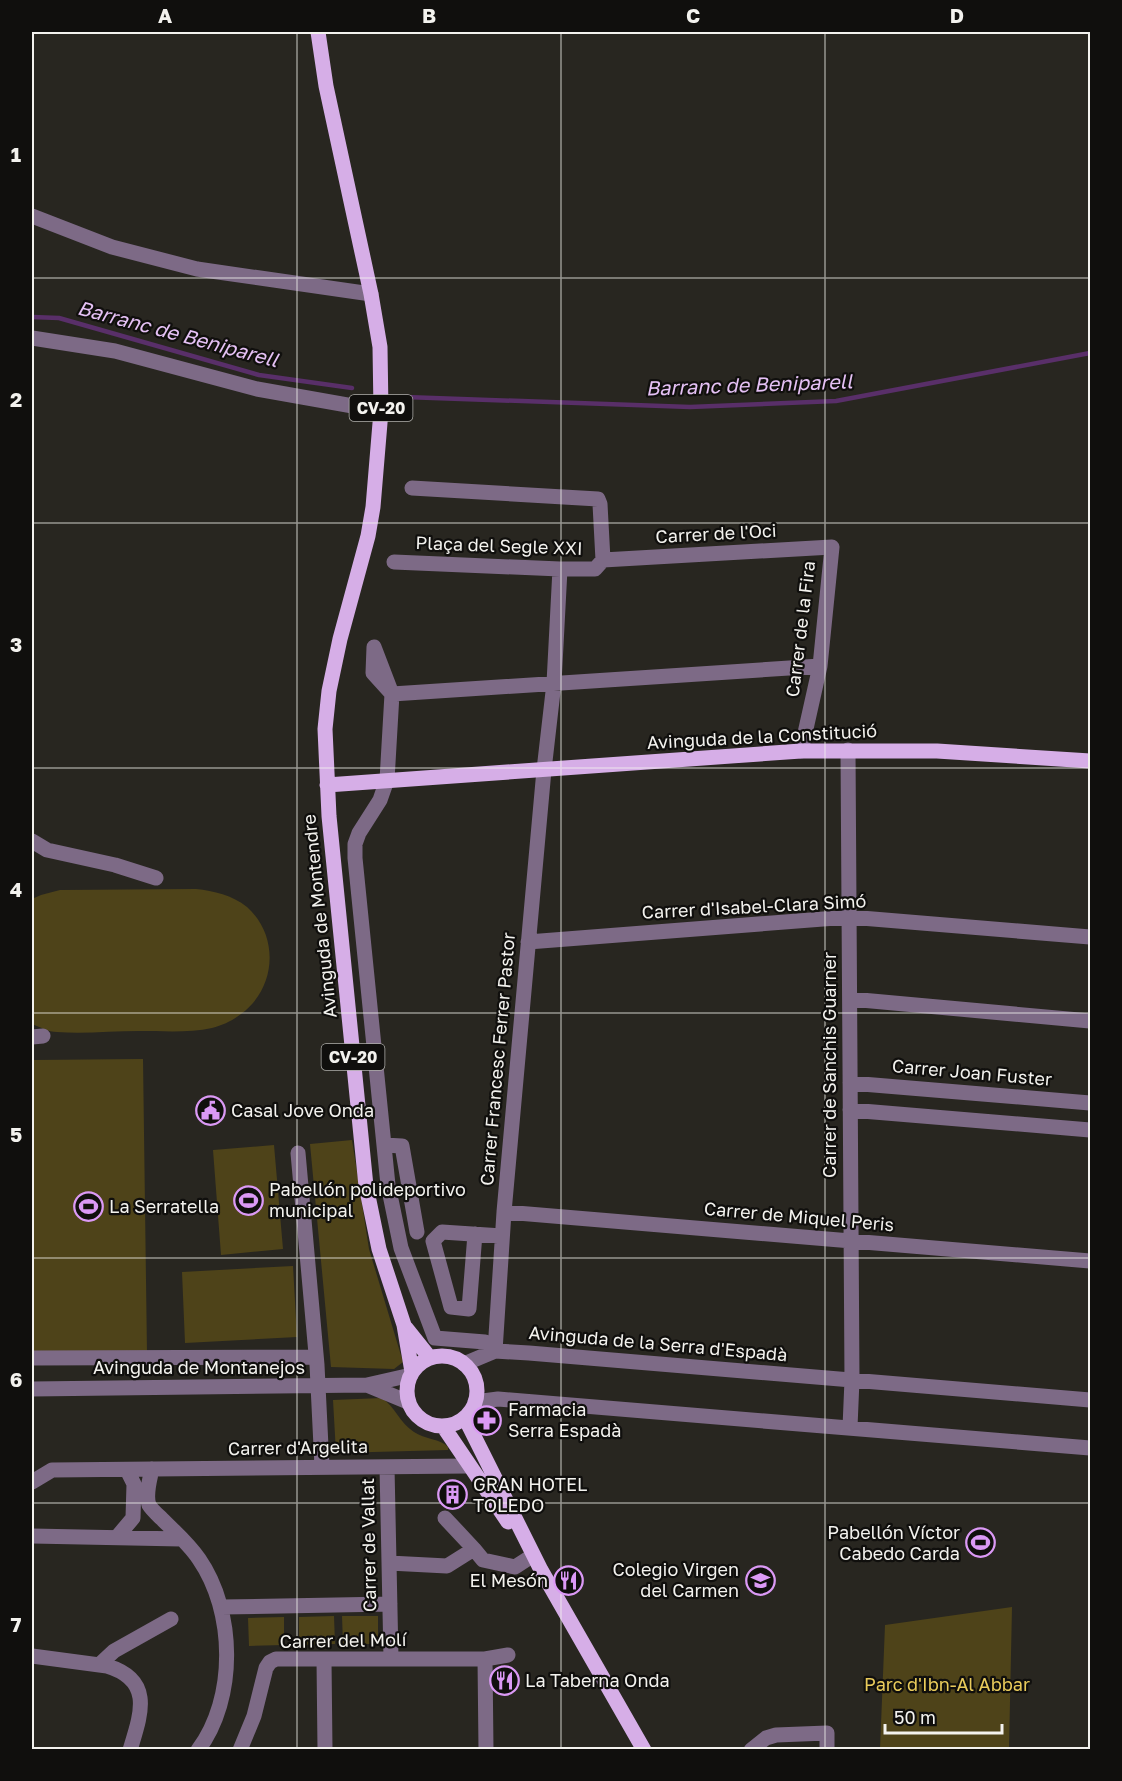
<svg xmlns="http://www.w3.org/2000/svg" width="1122" height="1781" font-family="'Golos Text',sans-serif">
	<rect width="100%" height="100%" fill="#282620"/>
	<path fill="#4e4319" d="M196 889C214 891 232 895 247 907 280 936 276 989 241 1014 232 1021 223 1025 212 1028 190 1033 163 1031 139 1031 112 1031 84 1034 57 1032 48 1032 40 1027 32 1024V899L41 895 60 890Z
		M143 1059 147 1353 32 1354V1060Z
		M352 1140 369 1249 403 1362 394 1369 331 1367 310 1144Z
		M274 1145 283 1249 221 1255 213 1150Z
		M293 1266 297 1337 185 1343 182 1272Z
		M382 1398C395 1407 400 1423 414 1432 424 1439 441 1439 448 1447V1450L336 1453 333 1400Z
		M1012 1607 1009 1749H880L885 1625Z
		M334 1616 335 1644 299 1645V1617Z
		M342 1616H378V1644H343Z
		M284 1617V1645L249 1646 248 1618Z"/>
	<g fill="none" stroke-linecap="round" stroke-linejoin="round">
		<path stroke="#592f69" stroke-width="4.5" d="M32 317 59 318 259 375 352 388
			M405 397 690 407 836 401 1090 353"/>
		<path stroke="#7d6a86" stroke-width="15" d="M32 216 112 247 197 269 371 294
			M32 338 115 351 257 389 381 411
			M603 560 832 547 820 666 801 751
			M394 562 560 569H595L603 560 600 504 598 499 412 488
			M392 694 373 673 374 647 392 694 387 780 380 800 359 833 355 844V858L388 1185 401 1248 435 1338 485 1342 495 1351
			M392 694 820 666
			M848 750 852 1380 850 1427
			M32 841 47 850 115 865 156 878
			M528 942 849 917 1090 937
			M850 999 1090 1021
			M32 1037 43 1036
			M850 1083 1090 1103
			M850 1110 1090 1130
			M384 1145 402 1146 417 1232
			M298 1153 317 1365 322 1467
			M504 1212 1090 1261
			M475 1234 469 1309 451 1307 433 1241 442 1232 502 1236
			M495 1351 504 1212 544 770 554 683 560 569
			M32 1358 316 1357
			M464 1364 495 1351 529 1353 1090 1400
			M367 1385 408 1402
			M32 1389 367 1385 411 1375
			M475 1402 498 1399 1090 1448
			M387 1467 391 1658
			M152 1469C150 1479 145 1495 149 1505 152 1510 158 1515 162 1519 175 1532 189 1544 199 1559 235 1611 237 1698 198 1750
			M32 1482 52 1470 469 1466
			M445 1518 474 1549
			M32 1536 181 1539
			M117 1537 133 1518 134 1484 127 1470
			M389 1563 447 1566 474 1549 483 1560 515 1567 532 1556
			M221 1607 390 1604
			M32 1656 107 1666C154 1680 141 1714 130 1750
			M485 1659 486 1750
			M324 1660 325 1750
			M99 1665 114 1651 171 1619
			M240 1750 254 1716 266 1668 270 1662 276 1659H485L508 1655
			M751 1750 766 1738 776 1735 827 1733V1750"/>
		<path stroke="#d6aee7" stroke-width="15" d="M318 32 326 86 371 294 380 347 381 411 373 507 368 536 340 639 329 691 325 729 329 816 366 1186 379 1249 404 1325 412 1372
			M327 785 801 751H937L1090 761
			M406 1328 430 1358
			M407 1391a35 35 0 1 1 70 0a35 35 0 1 1-70 0Z
			M465 1418 541 1570 644 1750
			M443 1426 508 1522"/>
	</g>
	<path fill="none" stroke="#f3f2ee" stroke-width="1.5" stroke-opacity="0.55" d="M297 32V1750M561 32V1750M825 32V1750M32 278H1090M32 523H1090M32 768H1090M32 1013H1090M32 1258H1090M32 1503H1090"/>
	<defs>
		<symbol id="civic-ring" viewBox="-11 -11 22 22"><circle r="9.5" fill="#100f0d" stroke="#db99f5" stroke-width="1.5"/><path d="M-.6-6.5H3V-4.5H.6V-3L4-1V1h2V6H-6V1h2V-1L-.6-3ZM-1.2 2.5V6h2.4V2.5Z" fill="#db99f5"/></symbol>
		<symbol id="stadium-ring" viewBox="-11 -11 22 22"><circle r="9.5" fill="#100f0d" stroke="#db99f5" stroke-width="1.5"/><path d="M0-5a6.5 5 0 1 0 0 10a6.5 5 0 1 0 0-10ZM-3.5-1.8h7v3.6h-7Z" fill="#db99f5"/></symbol>
		<symbol id="pharmacy-ring" viewBox="-11 -11 22 22"><circle r="9.5" fill="#100f0d" stroke="#db99f5" stroke-width="1.5"/><path d="M-2-6h4v4h4v4h-4v4h-4v-4h-4v-4h4Z" fill="#db99f5"/></symbol>
		<symbol id="building-ring" viewBox="-11 -11 22 22"><circle r="9.5" fill="#100f0d" stroke="#db99f5" stroke-width="1.5"/><path d="M-4-6H4V6H1V3H-1V6H-4ZM-2.5-4.3h1.7v1.8h-1.7ZM.8-4.3h1.7v1.8H.8ZM-2.5-1h1.7V.8h-1.7ZM.8-1h1.7V.8H.8Z" fill="#db99f5"/></symbol>
		<symbol id="school-ring" viewBox="-11 -11 22 22"><circle r="9.5" fill="#100f0d" stroke="#db99f5" stroke-width="1.5"/><path d="M0-5L7-2L0 1L-7-2ZM-4 1L0 2.5L4 1V4Q0 6-4 4Z" fill="#db99f5"/></symbol>
		<symbol id="restaurant-ring" viewBox="-11 -11 22 22"><circle r="9.5" fill="#100f0d" stroke="#db99f5" stroke-width="1.5"/><path d="M-5-6h1v4h1v-4h1v4h1v-4h1v5L-1.5 .5V6h-2V.5L-5-1ZM5-6V6H3V1.5H1.5Q1.5-4 5-6Z" fill="#db99f5"/></symbol>
	</defs>
	<g fill-rule="evenodd">
		<use href="#civic-ring" x="194" y="1094" width="33" height="33"/>
		<use href="#stadium-ring" x="232" y="1184" width="33" height="33"/>
		<use href="#stadium-ring" x="72" y="1190" width="33" height="33"/>
		<use href="#pharmacy-ring" x="470" y="1404" width="33" height="33"/>
		<use href="#building-ring" x="436" y="1478" width="33" height="33"/>
		<use href="#stadium-ring" x="964" y="1526" width="33" height="33"/>
		<use href="#school-ring" x="744" y="1564" width="33" height="33"/>
		<use href="#restaurant-ring" x="552" y="1564" width="33" height="33"/>
		<use href="#restaurant-ring" x="488" y="1664" width="33" height="33"/>
	</g>
	<g text-anchor="middle" stroke-width="4.5" stroke-linejoin="round" paint-order="stroke">
		<g fill="#100f0d" stroke="#afaeaa" stroke-width="1.5">
			<rect x="349.5" y="395" width="63" height="26" rx="4.5"/>
			<rect x="321.5" y="1044" width="63" height="26" rx="4.5"/>
		</g>
		<g font-size="16" font-weight="bold" fill="#f3f2ee">
			<text x="381" y="414">CV-20</text>
			<text x="353" y="1063">CV-20</text>
		</g>
		<g font-size="18" fill="#f3f2ee" stroke="#100f0d">
			<text transform="translate(716 534) rotate(-3)" y="6">Carrer de l'Oci</text>
			<text transform="translate(499 546) rotate(2)" y="6">Plaça del Segle XXI</text>
			<text transform="translate(801 629) rotate(-83)" y="6">Carrer de la Fira</text>
			<text transform="translate(762 737) rotate(-3)" y="6">Avinguda de la Constitució</text>
			<text transform="translate(754 907) rotate(-3)" y="6">Carrer d'Isabel-Clara Simó</text>
			<text transform="translate(320 916) rotate(-96)" y="6">Avinguda de Montendre</text>
			<text transform="translate(498 1059) rotate(-85)" y="6">Carrer Francesc Ferrer Pastor</text>
			<text transform="translate(830 1065) rotate(-90)" y="6">Carrer de Sanchis Guarner</text>
			<text transform="translate(972 1073) rotate(5)" y="6">Carrer Joan Fuster</text>
			<text transform="translate(799 1217) rotate(5)" y="6">Carrer de Miquel Peris</text>
			<text transform="translate(658 1344) rotate(5)" y="6">Avinguda de la Serra d'Espadà</text>
			<text x="199" y="1374">Avinguda de Montanejos</text>
			<text transform="translate(298 1448) rotate(-1)" y="6">Carrer d'Argelita</text>
			<text transform="translate(369 1545) rotate(-91)" y="6">Carrer de Vallat</text>
			<text transform="translate(343 1641) rotate(-1)" y="6">Carrer del Molí</text>
		</g>
		<g font-size="18" fill="#f3f2ee" stroke="#100f0d" text-anchor="start">
			<text x="231" y="1117">Casal Jove Onda</text>
			<text x="269" y="1196">Pabellón polideportivo<tspan x="269" dy="21">municipal</tspan></text>
			<text x="109" y="1213">La Serratella</text>
			<text x="508" y="1416">Farmacia<tspan x="508" dy="21">Serra Espadà</tspan></text>
			<text x="473" y="1491">GRAN HOTEL<tspan x="473" dy="21">TOLEDO</tspan></text>
			<text x="960" y="1539" text-anchor="end">Pabellón Víctor<tspan x="960" dy="21">Cabedo Carda</tspan></text>
			<text x="739" y="1576" text-anchor="end">Colegio Virgen<tspan x="739" dy="21">del Carmen</tspan></text>
			<text x="548" y="1587" text-anchor="end">El Mesón</text>
			<text x="525" y="1687">La Taberna Onda</text>
		</g>
		<g font-size="18" fill="#e9cb5b" stroke="#100f0d">
			<text x="947" y="1691">Parc d'Ibn-Al Abbar</text>
		</g>
		<g font-size="20" font-style="italic" fill="#e5c1f5" stroke="#100f0d">
			<text transform="translate(178 334) rotate(15)" y="7">Barranc de Beniparell</text>
			<text transform="translate(749 385) rotate(-2)" y="7">Barranc de Beniparell</text>
		</g>
	</g>
	<rect width="1122" height="1781" fill="none" stroke="#100f0d" stroke-width="66"/>
	<path d="M885 1724v9h117v-9" fill="none" stroke="#f3f2ee" stroke-width="3"/>
	<text x="894" y="1724" font-size="18" fill="#f3f2ee" stroke="#100f0d" stroke-width="4.5" paint-order="stroke">50 m</text>
	<rect x="33" y="33" width="1056" height="1715" fill="none" stroke="#f3f2ee" stroke-width="2"/>
	<g font-size="20" text-anchor="middle" font-weight="bold" fill="#f3f2ee">
		<text x="165" y="23">A</text>
		<text x="429" y="23">B</text>
		<text x="693" y="23">C</text>
		<text x="957" y="23">D</text>
		<text x="16" y="162">1</text>
		<text x="16" y="407">2</text>
		<text x="16" y="652">3</text>
		<text x="16" y="897">4</text>
		<text x="16" y="1142">5</text>
		<text x="16" y="1387">6</text>
		<text x="16" y="1632">7</text>
	</g>
</svg>
